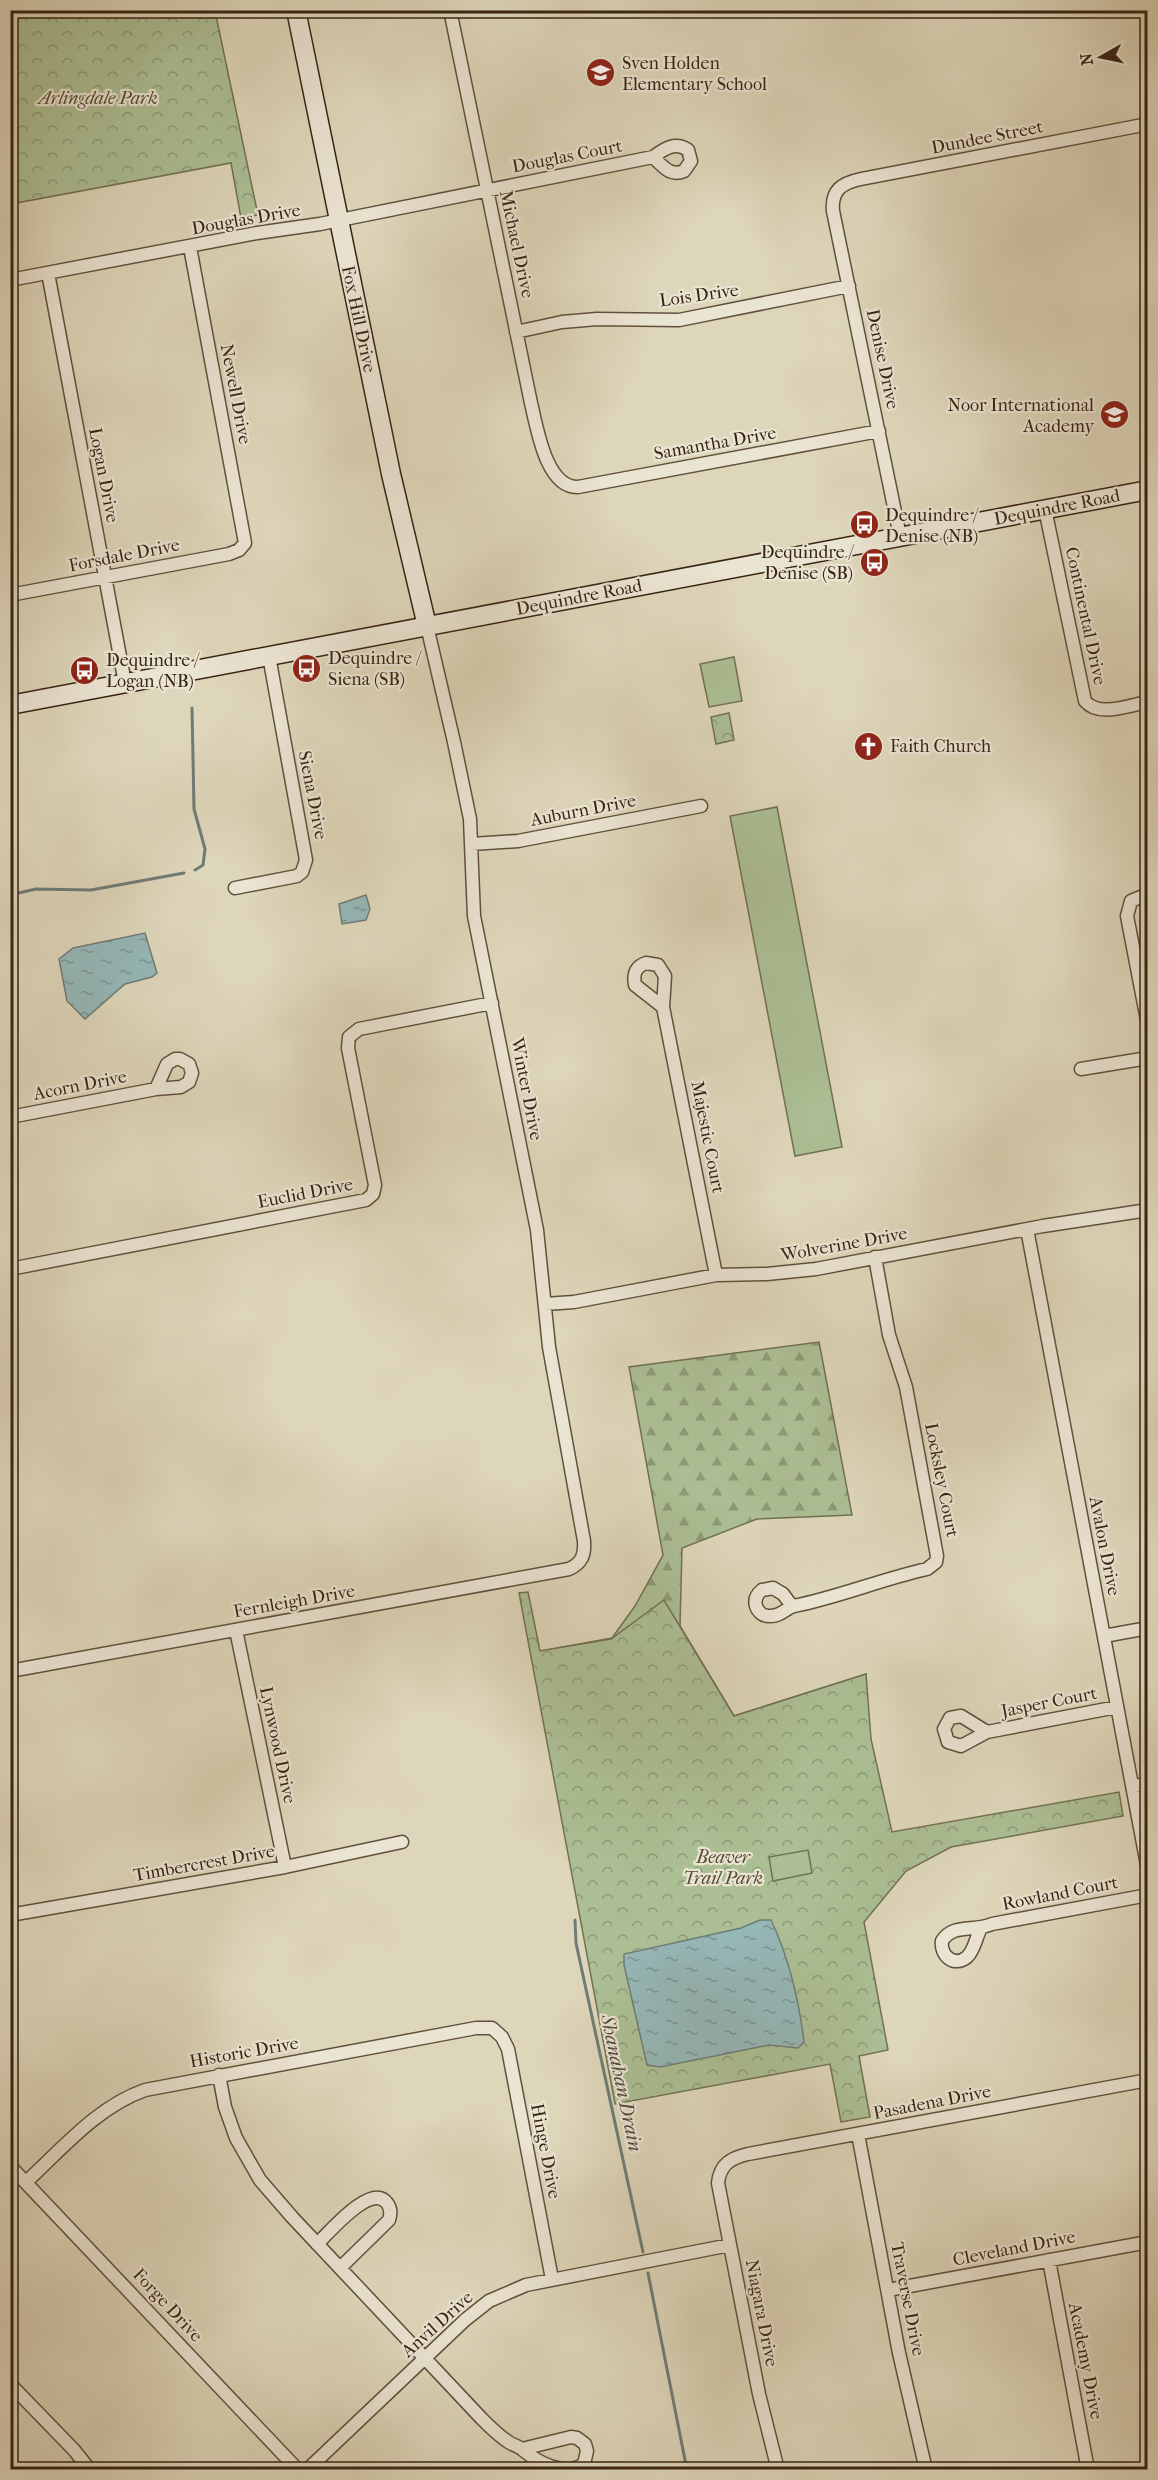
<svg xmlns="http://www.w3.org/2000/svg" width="1158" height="2480" font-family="'IM FELL French Canon',serif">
	<defs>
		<pattern id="forest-firs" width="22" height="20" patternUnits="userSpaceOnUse" patternTransform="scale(1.5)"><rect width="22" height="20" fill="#acbf94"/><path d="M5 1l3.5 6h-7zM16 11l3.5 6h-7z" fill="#8d9b77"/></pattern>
		<pattern id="park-crowns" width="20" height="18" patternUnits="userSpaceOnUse" patternTransform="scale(1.5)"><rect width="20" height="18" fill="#acbf94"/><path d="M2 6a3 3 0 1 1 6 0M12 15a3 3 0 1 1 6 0" fill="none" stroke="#8d9b77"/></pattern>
		<pattern id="water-ripples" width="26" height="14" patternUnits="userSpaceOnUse" patternTransform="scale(1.5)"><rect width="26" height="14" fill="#95b7b7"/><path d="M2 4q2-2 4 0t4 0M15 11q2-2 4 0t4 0" fill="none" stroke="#7a9493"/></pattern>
	</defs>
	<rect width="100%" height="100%" fill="#ded6ba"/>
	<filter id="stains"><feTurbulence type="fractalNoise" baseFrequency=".00333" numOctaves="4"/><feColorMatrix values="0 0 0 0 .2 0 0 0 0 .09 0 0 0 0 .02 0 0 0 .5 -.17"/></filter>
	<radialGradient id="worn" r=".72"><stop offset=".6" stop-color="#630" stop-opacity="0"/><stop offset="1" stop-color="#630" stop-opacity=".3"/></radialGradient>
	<path fill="url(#forest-firs)" stroke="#727153" stroke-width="1.5" d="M819 1342 852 1515 757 1519 682 1548 680 1626 734 1716 866 1674 865 1831 540 1651 612 1638 635 1606 663 1555 629 1367Z"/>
	<path fill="url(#park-crowns)" stroke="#727153" stroke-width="1.5" d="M11 10 215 11 258 215 241 218 231 163 11 204Z
		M729 713 734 740 716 744 711 717Z
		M528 1592 540 1651 611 1639 664 1600 734 1716 866 1674 871 1739 892 1832 1119 1792 1123 1816 951 1847 906 1871 864 1922 888 2050 859 2056 870 2117 841 2122 830 2064 615 2104 519 1593Z"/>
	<path fill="#acbf94" stroke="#727153" stroke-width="1.5" d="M734 657 742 701 709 707 700 664Z
		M777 807 842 1147 795 1156 730 816Z
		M808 1850 812 1873 773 1881 769 1857Z"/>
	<path fill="url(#water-ripples)" stroke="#6f7c75" stroke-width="1.5" d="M366 895 370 909 366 920 342 924 339 904Z
		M145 933 157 973 152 977 125 984 85 1019 67 1001 59 959 73 948Z
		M760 1920H771C789 1958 799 2001 804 2042L798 2048 769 2045 660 2067 647 2065 624 1965V1954L741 1928Z"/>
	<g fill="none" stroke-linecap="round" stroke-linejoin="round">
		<path stroke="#6f7c75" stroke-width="3" d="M192 708 194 809 205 849 203 865 195 870
			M10 895 36 889 91 890 184 873
			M575 1920 576 1943 643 2252
			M648 2273 687 2470"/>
		<defs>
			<path id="street" d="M450 10 531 403C537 428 546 488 578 487L879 431
				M48 273 125 683
				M10 280 257 233 320 224 653 157C663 166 670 177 684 171L691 161 688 150C675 141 664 149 653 157
				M516 332 562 322 597 319 679 320 849 286
				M1045 509 1085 701C1099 718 1129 705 1148 702
				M900 536 833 211C831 190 842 183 861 179L1148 124
				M10 595 229 554 239 550 245 543 190 247
				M471 844 518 841 701 806
				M235 888 297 876 302 872 306 860 269 656
				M1148 894 1131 901 1127 916 1148 1025
				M663 1007 635 985C633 974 635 967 646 963L658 965 665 976 663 1007 716 1275
				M175 1059H180L189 1064 192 1073 189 1082 181 1087 156 1089 167 1064Z
				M1081 1069 1148 1058
				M10 1117 156 1089
				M1027 1229 1148 1870
				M10 1269 366 1200 373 1194 375 1185 348 1048 349 1037 359 1029 492 1003
				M545 1304 574 1302 716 1275 767 1274 816 1269 1043 1226 1148 1210
				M792 1606 783 1594 773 1588 762 1590C757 1594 754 1599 756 1606 758 1612 763 1616 769 1616 780 1617 786 1608 794 1606 839 1597 882 1579 927 1569L936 1562 937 1556 906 1387 889 1335 875 1257
				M236 1630 285 1867
				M1104 1636 1148 1628
				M10 1671 569 1569C582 1563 585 1555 584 1541L549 1347 537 1230 474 916 470 819 454 742 427 626
				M987 1732 961 1716 950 1718 944 1729 948 1742 961 1746 987 1732 1117 1707
				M1133 1786 1148 1784
				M10 1915 285 1867 402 1842
				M980 1930C976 1938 974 1951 967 1957 954 1968 940 1955 942 1941 953 1923 974 1932 992 1924L1148 1895
				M219 2075 225 2107 236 2138 260 2180 292 2217 482 2419C490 2427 498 2435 507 2441 512 2445 519 2446 523 2450 539 2463 564 2477 584 2464L587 2451 585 2444 577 2438 571 2437 522 2449
				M858 2134 899 2353 926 2470
				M10 2166 298 2470
				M26 2182C63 2148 97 2107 145 2090L476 2028H492L502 2037 508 2049 552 2279
				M317 2244C329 2233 371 2182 387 2203 391 2208 391 2214 389 2220L340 2268
				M1049 2260 1088 2470
				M888 2290 1148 2242
				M10 2384 74 2450 90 2470
				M307 2470 465 2320 489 2301 526 2285 730 2245
				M778 2470 759 2394 718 2183C720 2164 731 2158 748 2154L1148 2080"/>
			<path id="secondary" d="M296 10 391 474 427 626
				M10 705 1148 490"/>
		</defs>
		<use href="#street" stroke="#61503c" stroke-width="15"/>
		<use href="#secondary" stroke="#372312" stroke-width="21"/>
		<use href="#street" stroke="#eae4d2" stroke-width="12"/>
		<use href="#secondary" stroke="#eae4d2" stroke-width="18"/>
	</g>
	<defs>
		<symbol id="school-disc" viewBox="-11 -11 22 22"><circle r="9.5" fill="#8f2418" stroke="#eae4d2"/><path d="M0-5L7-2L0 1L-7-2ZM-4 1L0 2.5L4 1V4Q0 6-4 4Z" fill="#fff"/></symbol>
		<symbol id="bus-disc" viewBox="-11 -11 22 22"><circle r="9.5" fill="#8f2418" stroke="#eae4d2"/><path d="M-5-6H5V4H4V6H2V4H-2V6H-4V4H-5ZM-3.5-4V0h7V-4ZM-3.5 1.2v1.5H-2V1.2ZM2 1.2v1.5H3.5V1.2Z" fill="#fff"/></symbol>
		<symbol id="church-disc" viewBox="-11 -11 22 22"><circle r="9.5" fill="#8f2418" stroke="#eae4d2"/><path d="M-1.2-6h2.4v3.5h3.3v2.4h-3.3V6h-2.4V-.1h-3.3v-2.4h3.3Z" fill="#fff"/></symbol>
	</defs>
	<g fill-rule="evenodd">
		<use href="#school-disc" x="584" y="56" width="33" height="33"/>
		<use href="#school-disc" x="1098" y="398" width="33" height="33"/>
		<use href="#bus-disc" x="848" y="508" width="33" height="33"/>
		<use href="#bus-disc" x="858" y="546" width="33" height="33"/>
		<use href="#bus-disc" x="290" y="652" width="33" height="33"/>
		<use href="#bus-disc" x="68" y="654" width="33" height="33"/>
		<use href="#church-disc" x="852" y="730" width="33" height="33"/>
	</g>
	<g text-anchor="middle" stroke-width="4.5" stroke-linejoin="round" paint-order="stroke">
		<g font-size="18" fill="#372312" stroke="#eae4d2" text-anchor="start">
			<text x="622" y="69">Sven Holden<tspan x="622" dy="21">Elementary School</tspan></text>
			<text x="1094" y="411" text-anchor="end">Noor International<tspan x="1094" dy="21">Academy</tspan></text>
			<text x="885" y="521">Dequindre /<tspan x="885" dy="21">Denise (NB)</tspan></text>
			<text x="853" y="558" text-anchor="end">Dequindre /<tspan x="853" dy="21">Denise (SB)</tspan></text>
			<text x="328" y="664">Dequindre /<tspan x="328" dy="21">Siena (SB)</tspan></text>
			<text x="106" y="666">Dequindre /<tspan x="106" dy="21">Logan (NB)</tspan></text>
			<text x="890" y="752">Faith Church</text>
		</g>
		<g font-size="18" font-style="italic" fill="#544a32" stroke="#eae4d2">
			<text x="98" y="104">Arlingdale Park</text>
			<text x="723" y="1863">Beaver<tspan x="723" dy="21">Trail Park</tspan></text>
		</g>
		<g font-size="18" fill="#372312" stroke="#eae4d2">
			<text transform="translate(987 137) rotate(-11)" y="6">Dundee Street</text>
			<text transform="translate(567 156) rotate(-11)" y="6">Douglas Court</text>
			<text transform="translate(246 219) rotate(-10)" y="6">Douglas Drive</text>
			<text transform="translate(517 244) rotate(78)" y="6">Michael Drive</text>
			<text transform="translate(699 295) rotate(-8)" y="6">Lois Drive</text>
			<text transform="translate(359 319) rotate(78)" y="6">Fox Hill Drive</text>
			<text transform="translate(883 359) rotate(78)" y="6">Denise Drive</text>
			<text transform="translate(236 394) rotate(79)" y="6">Newell Drive</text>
			<text transform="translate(715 443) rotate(-10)" y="6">Samantha Drive</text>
			<text transform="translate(104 475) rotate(79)" y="6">Logan Drive</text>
			<text transform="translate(1057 507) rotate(-11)" y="6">Dequindre Road</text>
			<text transform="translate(124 555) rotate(-11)" y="6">Forsdale Drive</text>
			<text transform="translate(579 597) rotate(-11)" y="6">Dequindre Road</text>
			<text transform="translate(1086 616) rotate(78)" y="6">Continental Drive</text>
			<text transform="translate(313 795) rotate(79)" y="6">Siena Drive</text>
			<text transform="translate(583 810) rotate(-11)" y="6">Auburn Drive</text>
			<text transform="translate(80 1085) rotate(-11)" y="6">Acorn Drive</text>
			<text transform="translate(527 1089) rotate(79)" y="6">Winter Drive</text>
			<text transform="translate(708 1137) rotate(79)" y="6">Majestic Court</text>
			<text transform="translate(305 1193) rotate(-11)" y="6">Euclid Drive</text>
			<text transform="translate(844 1244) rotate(-10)" y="6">Wolverine Drive</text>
			<text transform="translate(942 1480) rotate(79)" y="6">Locksley Court</text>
			<text transform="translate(1105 1546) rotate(79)" y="6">Avalon Drive</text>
			<text transform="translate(294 1601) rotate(-10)" y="6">Fernleigh Drive</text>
			<text transform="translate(1049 1702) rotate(-11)" y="6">Jasper Court</text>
			<text transform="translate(278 1745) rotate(78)" y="6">Lynwood Drive</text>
			<text transform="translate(204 1863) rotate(-10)" y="6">Timbercrest Drive</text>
			<text transform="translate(1060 1893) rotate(-11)" y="6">Rowland Court</text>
			<text transform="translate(244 2052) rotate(-10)" y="6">Historic Drive</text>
			<text transform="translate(932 2102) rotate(-11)" y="6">Pasadena Drive</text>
			<text transform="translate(546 2151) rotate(79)" y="6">Hinge Drive</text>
			<text transform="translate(1014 2248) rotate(-11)" y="6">Cleveland Drive</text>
			<text transform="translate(908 2299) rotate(79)" y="6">Traverse Drive</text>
			<text transform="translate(168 2305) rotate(47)" y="6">Forge Drive</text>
			<text transform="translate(762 2313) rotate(79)" y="6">Niagara Drive</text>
			<text transform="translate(437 2324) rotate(-42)" y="6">Anvil Drive</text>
			<text transform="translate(1086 2361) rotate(79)" y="6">Academy Drive</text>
		</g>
		<g font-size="20" font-style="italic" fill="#4e483b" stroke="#eae4d2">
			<text transform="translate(622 2083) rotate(78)" y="7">Shanahan Drain</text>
		</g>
	</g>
	<rect width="1158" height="2480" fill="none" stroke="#ded6ba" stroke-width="36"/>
	<rect x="12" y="12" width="1134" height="2456" fill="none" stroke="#372312" stroke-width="3"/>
	<rect x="18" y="18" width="1122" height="2444" fill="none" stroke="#372312" stroke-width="1.5"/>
	<g transform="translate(1101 57) rotate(261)" stroke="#eae4d2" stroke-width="4.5" paint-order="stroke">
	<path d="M0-4.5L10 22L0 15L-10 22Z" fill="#372312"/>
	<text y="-9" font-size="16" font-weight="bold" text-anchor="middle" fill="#372312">N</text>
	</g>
	<rect width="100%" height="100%" filter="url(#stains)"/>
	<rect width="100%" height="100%" fill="url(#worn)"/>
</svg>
